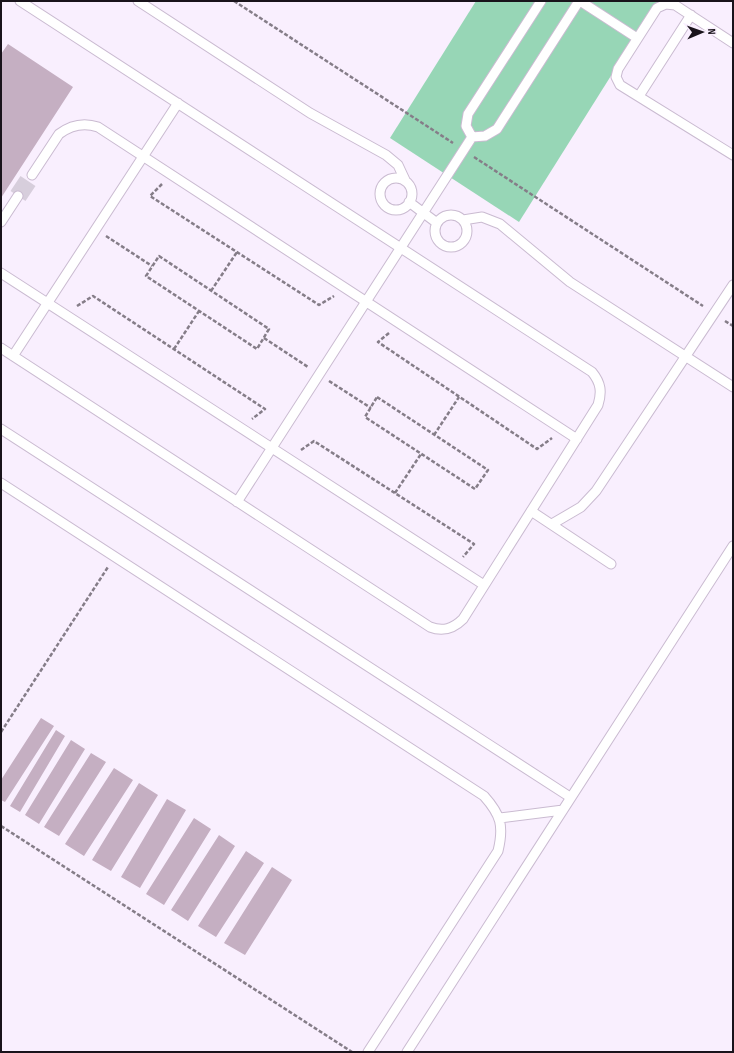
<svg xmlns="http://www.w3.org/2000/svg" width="734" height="1053" font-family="'Sofia Sans Condensed',sans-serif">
	<rect width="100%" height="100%" fill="#f9effe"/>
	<path fill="#97d6b6" d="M476 1H658L519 222 390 138Z"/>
	<path fill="#c5afc2" d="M8 44 73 87 1 198V54Z
		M41 718 54 726 5 802 1 800V780Z
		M56 730 65 736 20 812 10 806Z
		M71 740 85 749 39 824 25 815Z
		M91 753 106 762 59 836 44 827Z
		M114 768 133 780 84 856 65 844Z
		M139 783 158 795 111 871 92 860Z
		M167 799 186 810 140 888 121 877Z
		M194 818 211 829 164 905 146 894Z
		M219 835 235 846 188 921 171 910Z
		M246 851 264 863 216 937 198 926Z
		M272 867 292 880 245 955 224 943Z"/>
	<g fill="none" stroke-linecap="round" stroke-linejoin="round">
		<path stroke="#d7cedc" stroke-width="18" stroke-dasharray="18 9" stroke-linecap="butt" d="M18 196 32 175"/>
		<defs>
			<path id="service" d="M138 1 310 113 386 155 398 165 405 180
				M580 1 637 38
				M733 43 675 5 666 4 657 8 618 69 616 77 620 85 733 155
				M639 96 691 15
				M472 137 485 136 497 129 579 1
				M472 137 466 126 468 114 541 1
				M32 175 59 134C71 125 83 122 98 127L577 439
				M380 194a16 16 0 1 1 32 0a16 16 0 1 1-32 0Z
				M409 202 437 223
				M435 231a16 16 0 1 1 32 0a16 16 0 1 1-32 0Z
				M463 220 482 217 500 224 570 282 733 387
				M1 222 18 196
				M1 273 484 585
				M1 348 430 627C443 632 453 629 463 619L598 405C602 392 601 383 592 372L20 1
				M13 356 178 103
				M1 429 570 797
				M1 483 484 796C501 815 504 826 498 851L368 1052
				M237 502 472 137
				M531 511 611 564
				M552 524 581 507 596 491 733 285
				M500 818 563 810
				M407 1052 733 546"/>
		</defs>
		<use href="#service" stroke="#cabbd1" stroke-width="11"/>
		<path stroke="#857d88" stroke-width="2.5" stroke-dasharray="4 2" stroke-linecap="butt" d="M234 1 453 143
			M474 157 703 306
			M162 184 150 196 319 305 334 296
			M106 236 152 266
			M159 256 269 329 257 349 146 276Z
			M211 291 237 252
			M77 306 93 296 265 409 252 419
			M725 321 733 326
			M389 333 378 342 537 449 552 438
			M264 338 308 367
			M174 349 199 311
			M329 381 371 408
			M377 397 488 470 475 489 365 417Z
			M434 435 459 397
			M301 450 314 441 474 544 463 557
			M395 493 421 454
			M1 732 108 567
			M1 826 352 1052"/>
		<use href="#service" stroke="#fff" stroke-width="9"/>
	</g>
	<rect width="734" height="1053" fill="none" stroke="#19131b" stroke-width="4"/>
	<g transform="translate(702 32) rotate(88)" stroke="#f9effe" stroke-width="3" paint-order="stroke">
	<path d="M0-3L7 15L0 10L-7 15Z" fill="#19131b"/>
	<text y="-6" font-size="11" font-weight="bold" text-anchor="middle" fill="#19131b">N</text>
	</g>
</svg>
